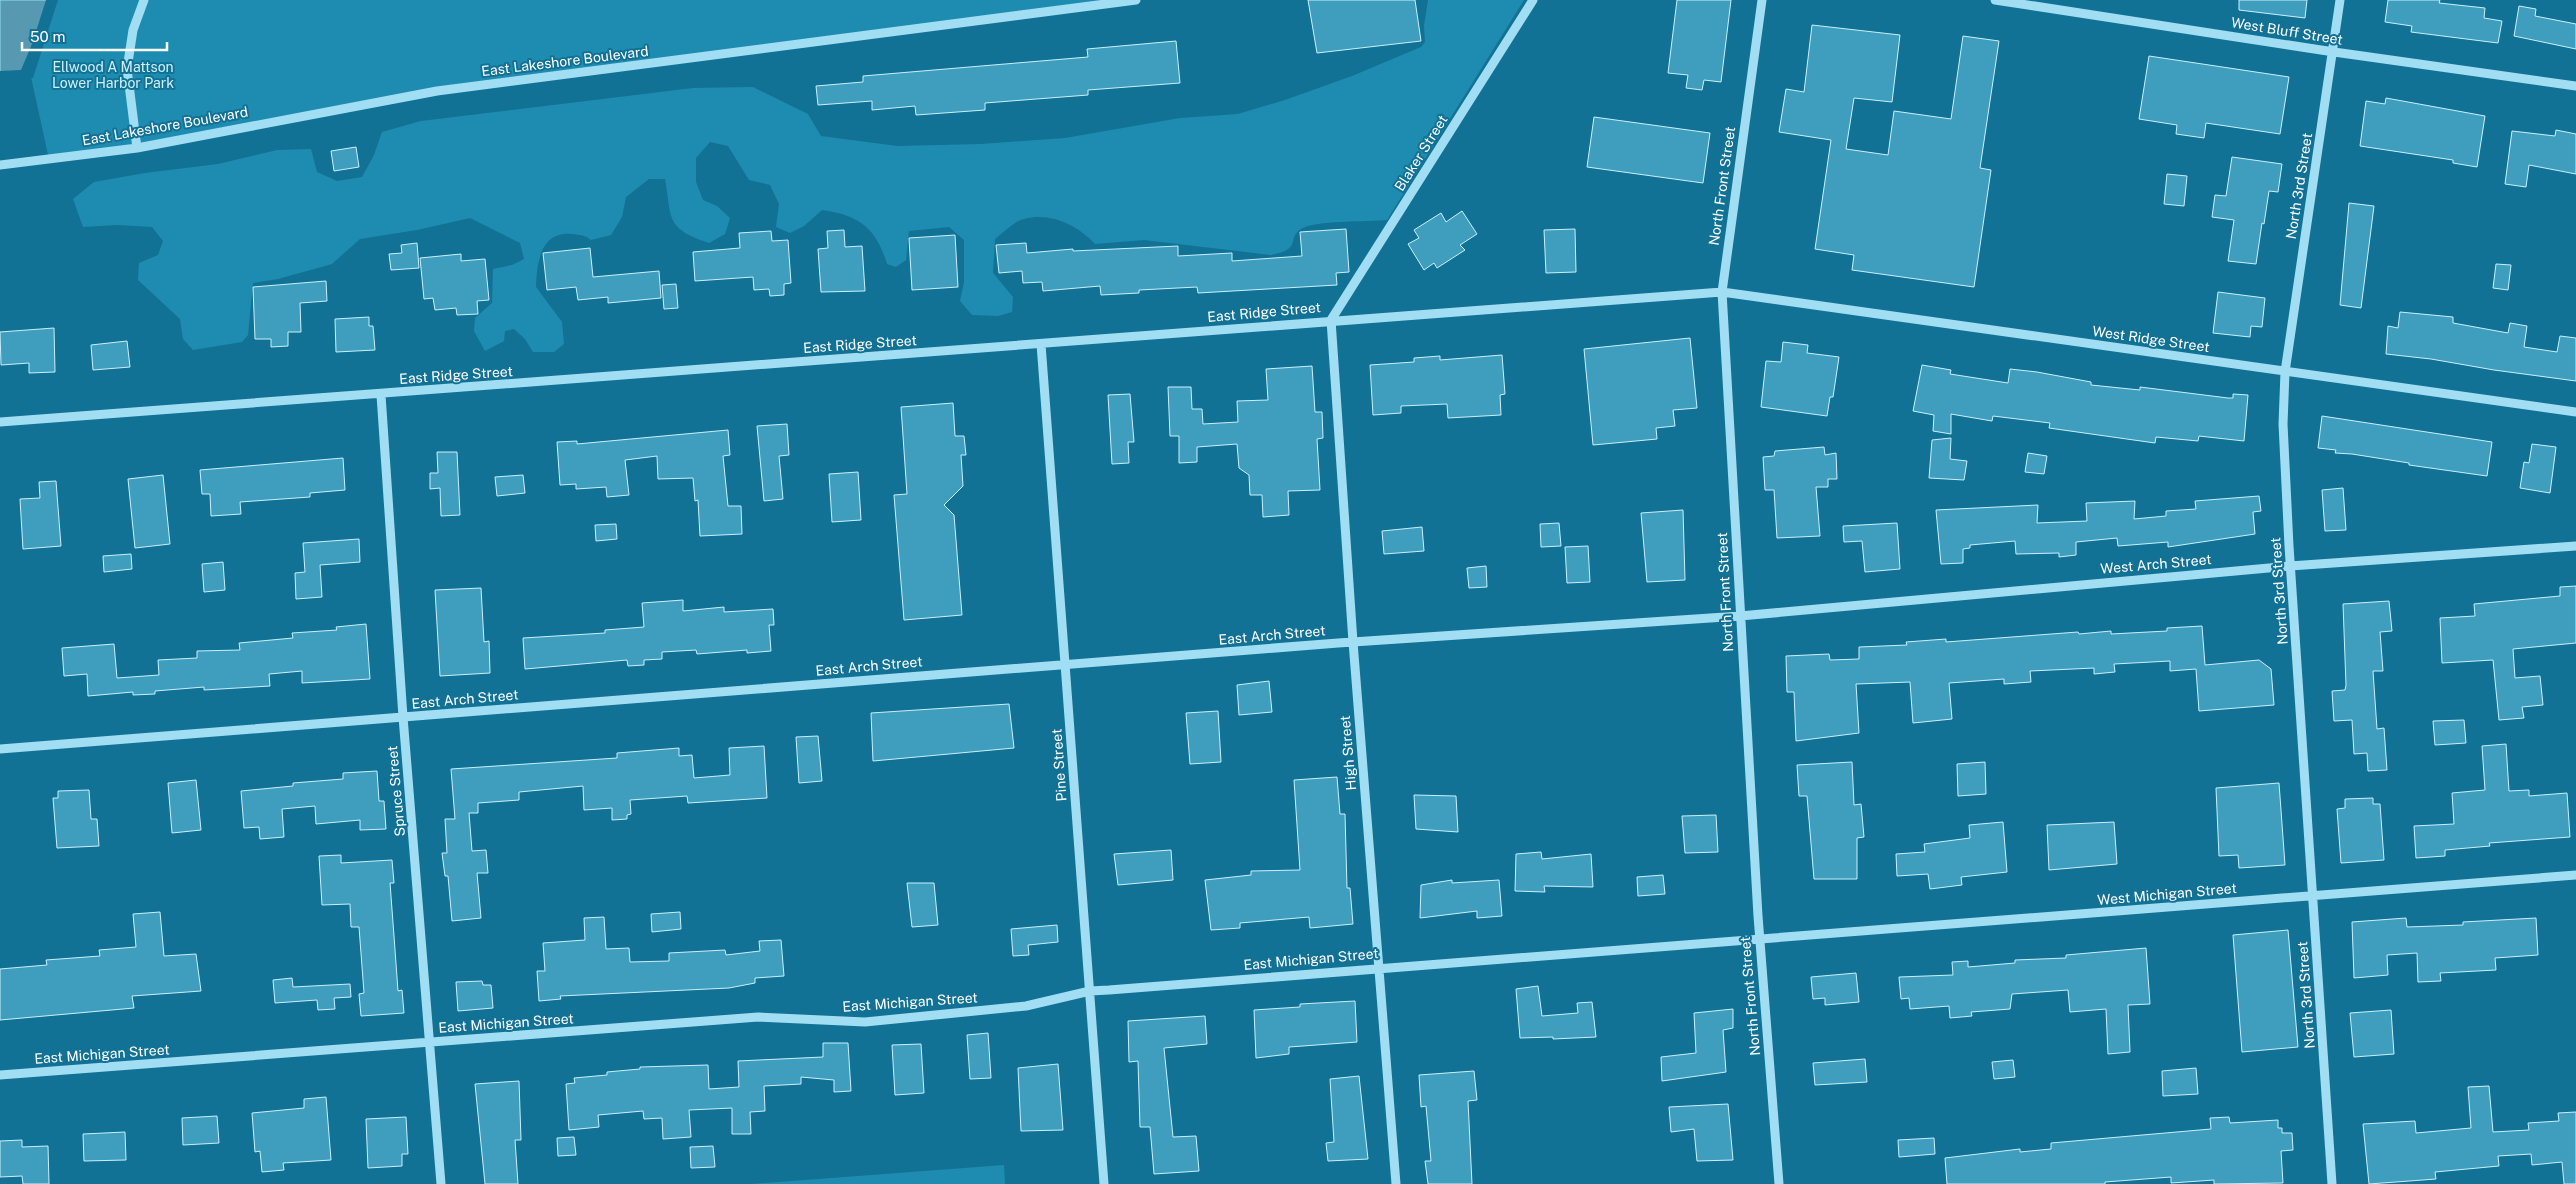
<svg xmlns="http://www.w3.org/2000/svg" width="2576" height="1184" font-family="'Public Sans',sans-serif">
	<rect width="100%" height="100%" fill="#127295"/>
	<path fill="#1e8cb1" d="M55 0H1136L437 91 49 159 31 77Z
		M1428 0H1524L1387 220C1368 222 1315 220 1301 229 1286 239 1303 249 1271 255L1144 240 1095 244C1077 225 1051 212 1024 219 1014 221 1003 233 995 239L993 273 1013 297 1012 312 998 316 972 315 960 301 964 282V240L949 227 909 231 906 260 896 267 887 264C876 227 858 215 822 210L804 226 790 233 776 227 779 204 770 185 749 180 728 146 710 142 696 158V182L703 200 717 206 730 218 725 234 709 243C665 228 672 219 665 179H649L626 197 622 217 611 235 591 240C585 235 580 235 573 234 540 230 537 263 536 287L562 322 564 344 554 352H533L525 339 514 329 505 331 504 341 485 351 474 331 475 318 492 303 493 269 512 265 524 259 520 243 470 218 417 230 360 239 332 264 278 279 253 283 248 335 242 342 193 350 183 339 180 319 138 280 139 263 158 255 163 241 152 227 117 225 83 227 73 199 94 182 145 173 218 164 277 150 311 149 317 172 337 181 362 177 374 155 382 132 421 121 693 88 753 87 808 114 821 136 897 146 981 144 1065 138 1180 118 1238 114 1285 100 1352 76 1421 47 1425 42 1424 26Z
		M1004 1165 1005 1184H751Z"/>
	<path fill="#5799b0" stroke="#93dff6" d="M0 0H55L31 77 0 79Z"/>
	<path fill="#127295" d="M46 0H58L33 78 0 81V71L21 70 32 44Z"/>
	<path fill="#3f9ebe" stroke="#c9f0fd" d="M1308 0H1415L1421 41 1317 53Z
		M1677 0H1731L1721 82 1704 80 1702 90 1686 88 1688 75 1668 73Z
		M2239 0H2307L2305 18 2239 10Z
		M2388 0H2440L2439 3 2485 8 2484 18 2502 21 2498 43 2411 32 2412 26 2385 22Z
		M2519 6 2536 9 2535 16 2576 24V49L2514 36Z
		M1812 25 1900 35 1892 102 1854 98 1846 149 1888 155 1894 111 1951 119 1963 36 1999 41 1980 168 1991 170 1974 287 1852 270 1854 255 1815 249 1831 140 1779 132 1786 89 1804 92Z
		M1176 41 1180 83 1088 90V95L985 103V110L916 115 915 106 872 110V101L818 105 816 86 863 82V76L1088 57 1087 49Z
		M2149 56 2289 77 2280 134 2206 123 2204 138 2176 134 2177 125 2139 119Z
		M2386 98 2485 116 2477 167 2453 163V160L2360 146 2366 101 2385 104Z
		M1594 117 1710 133 1703 183 1587 167Z
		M2556 130 2576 134V174L2529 165 2526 187 2505 184 2512 131 2555 136Z
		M356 147 359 167 334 171 331 151Z
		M2232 157 2282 164 2278 192 2269 191 2264 224 2262 223 2256 264 2228 261 2234 220 2212 217 2215 195 2226 196Z
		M2167 174 2187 176 2184 206 2164 204Z
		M2349 203 2374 206 2361 308 2340 305Z
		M1462 211 1477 234 1460 245 1465 250 1437 268 1434 263 1424 270 1408 244 1419 238 1414 230 1441 213 1446 222Z
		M1346 229 1349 272 1336 273 1337 285 1198 293 1197 287 1139 290V293L1101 295 1100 286 1043 291 1042 282 1023 283 1022 271 999 273 996 245 1026 243 1027 253 1073 249V251L1178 246V256L1232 253V261L1302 256 1300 232Z
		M1575 229 1576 272 1546 273 1544 230Z
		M844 230 845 247 862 246 865 291 821 292 818 249 828 248 827 231Z
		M771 231 772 241 788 240 791 283 784 284V295L770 296 769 289 754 290 753 277 695 281 693 252 740 248 739 233Z
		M955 235 958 287 912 290 909 238Z
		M417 243 419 268 391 270 389 254 402 253 401 245Z
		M590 248 593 277 659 271 661 298 608 303V297L578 300 576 287 547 290 543 253Z
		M461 254V261L485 259 489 300 477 301 478 314 457 315 456 308 435 310 433 298 424 299 420 258Z
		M2496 264 2511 265 2508 290 2493 288Z
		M326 281 327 301 300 303 301 332H288V346L271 347V339H255L253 287Z
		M676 284 678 308 664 309 662 285Z
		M2218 292 2265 298 2262 327 2251 326 2250 337 2213 333Z
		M2400 312 2453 317V323L2508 333 2510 323 2527 326 2524 347 2557 352 2560 336 2576 338V381L2494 370 2431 359 2386 354 2388 326 2398 328Z
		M369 317V326H373L375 350 336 352 335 319Z
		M54 328 55 372 29 373V363L1 365 0 332Z
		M1690 338 1697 408 1673 410 1675 426 1656 428 1657 439 1593 445 1584 349Z
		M127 341 130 367 93 370 91 345Z
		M1783 342 1808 345 1807 353 1839 357 1833 397H1830L1827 416 1761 407 1766 361 1781 362Z
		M1502 355 1505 394 1500 395 1501 415 1448 418 1447 404 1401 406V413L1373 415 1370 365 1414 362V358L1440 356V360Z
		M1922 365 1951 370 1950 374 2008 383 2010 369 2037 372 2091 382V385L2140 390V387L2228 398H2233V394L2248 395 2244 441 2199 436 2198 441 2156 437 2155 443 2049 428 2050 423 1993 416 1992 421 1951 414V434L1933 431 1934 415 1913 411Z
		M1312 366 1315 412H1322L1323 438 1317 439 1320 490 1288 491 1289 515 1263 517 1262 495H1250L1249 475 1239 468 1237 444 1197 447V462L1179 463V436H1170L1168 387H1191L1192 409H1202L1203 424 1238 422 1237 401 1268 400 1266 369Z
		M1130 394 1134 442H1128L1129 463 1112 464 1108 395Z
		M953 403 955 436H964L966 455H961L963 486 944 505 954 515 962 615 904 620 894 495 907 494 901 407Z
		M2322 416 2492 442 2487 476 2409 465V463L2352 454 2335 453 2336 450 2318 448Z
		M787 424 789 455 779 456 783 499 764 501 757 426Z
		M728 430 730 455 723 456 728 506H741L742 534 700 536 698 500 695 501 693 478 658 479 657 456 625 460 629 495 607 497 606 487 576 489V484L560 485 557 442 577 441V444Z
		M1951 438 1950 459 1967 461 1964 480 1929 478 1932 440Z
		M2532 444 2556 447 2550 493 2520 488 2524 462 2529 463Z
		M1824 447 1825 455 1836 453 1837 479H1828V487H1816L1820 536 1777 538 1774 490H1765L1763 457 1774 456 1775 451Z
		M437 452H457L460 515 441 516 440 488 430 489V473H438Z
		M2028 453 2047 456 2044 474 2025 472Z
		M343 458 345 490 310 493V497L240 502 241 514 211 516 210 494H202L200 470Z
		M858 472 861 520 832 522 829 474Z
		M163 475 170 544 135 548 128 479Z
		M523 475 525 493 497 496 495 477Z
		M56 481 61 546 23 549 20 499 40 498 39 482Z
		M2343 488 2346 530 2325 531 2322 490Z
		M2259 496 2261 511 2253 512 2255 534 2168 547V542L2118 546 2117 538 2076 542V555L2059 557V553L2016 554 2015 541 1970 545V548L1963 549V563L1941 564 1936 510 2038 505 2037 523 2087 521 2086 503 2135 501 2134 519 2166 516V511L2196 509 2195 501Z
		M1683 510 1685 580 1647 582 1641 513Z
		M1559 523 1561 546 1541 547 1540 524Z
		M1897 523 1900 569 1865 572 1862 541 1844 542 1843 526Z
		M616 524 617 539 596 541 595 525Z
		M1422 527 1424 551 1384 554 1382 531Z
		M359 539 360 562 320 565 322 597 296 599 295 573 305 572 303 543Z
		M1588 546 1590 582 1567 583 1565 547Z
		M131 554 132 569 104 572 103 556Z
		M223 562 225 590 204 592 202 564Z
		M1486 566 1487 587 1469 588 1467 568Z
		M2576 586V643L2513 649 2515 678 2540 676 2543 705 2522 707 2524 718 2499 720 2493 660 2442 663 2440 618 2475 616 2474 604 2560 596V587Z
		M481 588 484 642 489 641 490 673 440 676 435 590Z
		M683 600V611L724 607V612L773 609 774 625H769L771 651 747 653V650L697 654 696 650 662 652V659L644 660V665L628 666 627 660 525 669 523 638 605 633V630L644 627 642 603Z
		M2389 601 2392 631 2380 632 2383 671H2373L2377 729 2384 728 2387 770 2368 771 2367 753 2354 754 2352 720 2334 721 2332 691 2345 690 2346 685 2343 604Z
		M366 624 370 679 302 683V671L269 674 270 686 204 690V687L155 691V694L133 695V692L88 696 87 674 64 676 62 648 114 644 117 678 159 675 158 660 197 658V651L240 650 239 643 293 638 292 633 337 630 336 627Z
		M2202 626 2205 665 2259 660 2271 669 2274 705 2199 711 2196 669 2170 671V661L2114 664 2115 672 2094 674V668L2030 671 2031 682 2004 684V679L1949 683 1952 719 1913 723 1910 682 1856 684 1859 733 1796 741 1794 692H1787L1786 656 1829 654 1830 660 1859 659V647L1907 645 1906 642 1946 639V642L2078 632 2079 634 2111 631V634L2167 631V628Z
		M1269 681 1272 712 1239 715 1237 685Z
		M1009 704 1014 748 873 761 871 713Z
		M1218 711 1221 762 1190 764 1186 713Z
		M2464 720 2466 743 2435 745 2433 721Z
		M818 736 822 781 799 783 796 737Z
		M2506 744 2509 791 2529 790V796L2567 793 2570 837 2489 843 2490 846 2445 850V856L2416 858 2414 826 2454 824 2452 793 2485 790 2482 746Z
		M764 746 767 798 688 803 687 796 630 800 631 814 627 815V819L612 820V808L584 810 583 786 519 792V800L478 803V813H469L472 851 486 850 488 873H477L481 918 452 921 448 876H445L442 853H447L445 819H455L451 769 617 758V753L679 748V756L692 755 694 778 730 775 729 748Z
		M1852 762 1854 805 1861 804 1864 837 1857 838V879H1814L1807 796H1799L1797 765Z
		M1985 762 1986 794 1958 796 1957 764Z
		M377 771 379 801H384L386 829 360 830V820L316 824 315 806 282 809 284 837 260 839 259 827 244 828 241 791 293 786V783L343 779V773Z
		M1337 777 1340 814H1345L1347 888H1350L1353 924 1310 928 1309 917 1240 923V928L1211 930 1205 880 1251 875V871L1300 870 1294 780Z
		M196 780 201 830 172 833 168 783Z
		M2279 783 2285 865 2239 868 2238 855 2219 856 2216 788Z
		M89 790 91 819H97L99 846 57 848 53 798H58V791Z
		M1414 795 1456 796 1458 832 1416 829Z
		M2373 798V804H2380L2384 860 2341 863 2337 809 2345 808V799Z
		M1716 815 1718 852 1685 853 1682 816Z
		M2003 822 2007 872 1961 877 1962 885 1930 889 1928 874 1897 876 1896 854 1925 852 1924 844 1970 838 1969 825Z
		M2114 822 2117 864 2049 870 2047 825Z
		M1171 850 1173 880 1118 885 1114 854Z
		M1541 852 1542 859 1591 854 1593 887 1544 886 1545 892 1515 891 1516 854Z
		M341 855V863L392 860 394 883H390L394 936 398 991 402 990 404 1013 361 1016 359 994 364 993 359 927H351L350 904 322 905 319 856Z
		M1663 875 1665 894 1638 896 1637 877Z
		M1452 880V883L1499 880 1502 916 1477 918V911L1420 918 1421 885Z
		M907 883H934L938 925 912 927Z
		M160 912 164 956 196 954 201 991 132 996 134 1008 0 1020V969L47 965 46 960 100 956 99 950 136 947 133 914Z
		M680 912 681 929 652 932 651 914Z
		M604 917 606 949 629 948 630 962 669 961V953L725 950 726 955 760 951 759 941 781 940 784 976 755 978V983L729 988 560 996 561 999 539 1001 537 971H545L543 943 585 940 584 918Z
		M2406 918 2407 927 2463 925V922L2536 918 2538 955 2495 958 2496 970 2440 973 2441 981 2418 982 2417 953 2387 955 2388 975 2354 978 2352 922Z
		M1057 925 1058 942 1028 945 1029 955 1013 956 1011 929Z
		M2288 930 2298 1047 2242 1052 2233 935Z
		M2146 948 2150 1004 2128 1005 2130 1052 2108 1054 2106 1009 2070 1012 2068 990 2012 994 2010 1009 1971 1012 1972 1016 1950 1018 1949 1006 1910 1009 1909 998 1901 999 1899 977 1953 975 1952 962 1968 961V967L2015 963V960L2066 958V955Z
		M1856 973 1859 1002 1825 1005V998L1813 999 1811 977Z
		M292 978 293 987 350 984 351 997 334 998 335 1009 318 1010 317 1000 275 1003 273 980Z
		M482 981 483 985H491L493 1008 458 1011 456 982Z
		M1538 986 1542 1016 1578 1013 1577 1003 1592 1002 1596 1037 1553 1039V1037L1520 1038 1516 989Z
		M1355 1001 1357 1042 1289 1047V1054L1256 1058 1254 1010 1300 1007V1004Z
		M1733 1009V1028L1723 1030 1726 1072 1662 1081 1661 1057 1696 1053 1694 1013Z
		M2391 1010 2394 1054 2354 1057 2350 1013Z
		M1205 1016 1207 1044 1164 1048 1173 1137 1196 1136 1199 1171 1154 1174 1150 1127H1140L1138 1061 1129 1062 1128 1021Z
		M988 1033 991 1078 970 1079 967 1035Z
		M823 1043H848L851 1091 834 1092V1080L801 1077V1084L764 1086 765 1111 750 1112 751 1134H732V1108L689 1110 691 1137 663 1139 662 1118 644 1119 643 1111 598 1115 599 1127 569 1130 566 1084 575 1083 574 1078 607 1075V1072L640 1069V1067L708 1065 709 1089 739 1087 738 1061 823 1057Z
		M921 1044 924 1093 895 1095 892 1045Z
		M1865 1059 1867 1082 1815 1085 1813 1063Z
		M2013 1060 2015 1077 1994 1079 1992 1062Z
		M1058 1064 1063 1130 1021 1131 1018 1068Z
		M2196 1068 2198 1094 2163 1096 2162 1071Z
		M1474 1071 1477 1100 1468 1101 1472 1184H1428L1425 1161H1431L1426 1106 1421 1107 1419 1075Z
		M1359 1076 1368 1159 1328 1161 1326 1143 1334 1142 1330 1079Z
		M519 1081 521 1140H515L518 1184H485L475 1084Z
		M2489 1086 2493 1132 2529 1130 2528 1123 2559 1121 2558 1113 2576 1112V1184H2564L2562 1162 2532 1165 2531 1154 2498 1156 2499 1166 2435 1172 2436 1179 2369 1184 2363 1124 2415 1121 2416 1133 2471 1128 2468 1087Z
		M326 1097 331 1160 283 1163 284 1170 262 1172 260 1151 255 1152 252 1113 304 1108V1099Z
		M1728 1104 1733 1160 1697 1161 1694 1129 1671 1132 1669 1107Z
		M217 1116 219 1143 183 1145 182 1118Z
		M406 1117 408 1154H402V1166L368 1168 366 1119Z
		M2229 1117 2230 1123 2278 1120V1128H2282V1133H2292L2293 1150 2281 1151 2283 1183 2214 1184V1180L2171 1183V1177L2105 1182V1184H1947L1945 1158 2020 1149V1152L2051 1149V1143L2211 1129 2210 1118Z
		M125 1132 126 1160 84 1161 83 1134Z
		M574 1137 576 1155 558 1156 557 1138Z
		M1934 1138 1935 1154 1899 1157 1898 1140Z
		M22 1140V1147L48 1146 49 1184H23L22 1176 0 1177V1141Z
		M713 1146 715 1167 691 1168 690 1147Z"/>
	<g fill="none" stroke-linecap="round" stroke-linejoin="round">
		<path stroke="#a2def3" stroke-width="9" d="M1762 0 1722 292 1758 916 1779 1184
			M1995 0 2334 52 2576 86
			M137 148 127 69 133 30 144 0
			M0 165 137 148 437 91 1136 0
			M1041 344 1104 1184
			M381 395 403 717 441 1184
			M0 422 1722 292 2576 412
			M0 749 1338 643 1740 616 2290 566 2576 546
			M0 1075 758 1017 865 1022 1026 1006 1090 991 1109 990 2576 875
			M1396 1184 1353 642 1331 320 1533 0
			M2332 1184 2289 546 2283 424 2285 372 2340 0"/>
	</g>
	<g text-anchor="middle" stroke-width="4" stroke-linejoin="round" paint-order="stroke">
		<g font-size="14" fill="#fff" stroke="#127295">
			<text transform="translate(2287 31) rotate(9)" y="5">West Bluff Street</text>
			<text transform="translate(565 61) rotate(-7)" y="5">East Lakeshore Boulevard</text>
			<text transform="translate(165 126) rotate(-10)" y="5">East Lakeshore Boulevard</text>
			<text transform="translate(1421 153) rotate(-58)" y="5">Blaker Street</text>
			<text transform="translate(1722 186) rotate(-82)" y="5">North Front Street</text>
			<text transform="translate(2299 186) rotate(-81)" y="5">North 3rd Street</text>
			<text transform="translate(1264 312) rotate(-5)" y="5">East Ridge Street</text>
			<text transform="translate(2151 339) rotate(8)" y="5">West Ridge Street</text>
			<text transform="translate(860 344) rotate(-4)" y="5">East Ridge Street</text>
			<text transform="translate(456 375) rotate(-4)" y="5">East Ridge Street</text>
			<text transform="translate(2156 564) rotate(-5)" y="5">West Arch Street</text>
			<text transform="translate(2279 591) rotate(-94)" y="5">North 3rd Street</text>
			<text transform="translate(1725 592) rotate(-93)" y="5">North Front Street</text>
			<text transform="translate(1272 635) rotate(-5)" y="5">East Arch Street</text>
			<text transform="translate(869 666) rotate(-5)" y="5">East Arch Street</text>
			<text transform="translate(465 699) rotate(-5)" y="5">East Arch Street</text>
			<text transform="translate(1348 753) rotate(-95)" y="5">High Street</text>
			<text transform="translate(1059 765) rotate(-94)" y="5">Pine Street</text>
			<text transform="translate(396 791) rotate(-95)" y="5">Spruce Street</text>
			<text transform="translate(2167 894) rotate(-5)" y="5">West Michigan Street</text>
			<text transform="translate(1311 959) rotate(-5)" y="5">East Michigan Street</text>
			<text transform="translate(2306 995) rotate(-94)" y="5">North 3rd Street</text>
			<text transform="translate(1750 996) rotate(-95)" y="5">North Front Street</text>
			<text transform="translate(910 1002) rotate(-4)" y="5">East Michigan Street</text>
			<text transform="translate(506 1023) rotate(-4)" y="5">East Michigan Street</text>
			<text transform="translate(102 1054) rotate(-4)" y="5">East Michigan Street</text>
		</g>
		<g font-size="14" fill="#ccf1fd" stroke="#127295">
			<text x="113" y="72">Ellwood A Mattson<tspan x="113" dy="16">Lower Harbor Park</tspan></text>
		</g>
	</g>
	<path d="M22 42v8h145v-8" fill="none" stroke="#ffffff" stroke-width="2.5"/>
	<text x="30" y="42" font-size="15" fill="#ffffff" stroke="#127295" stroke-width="4" paint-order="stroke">50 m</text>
</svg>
